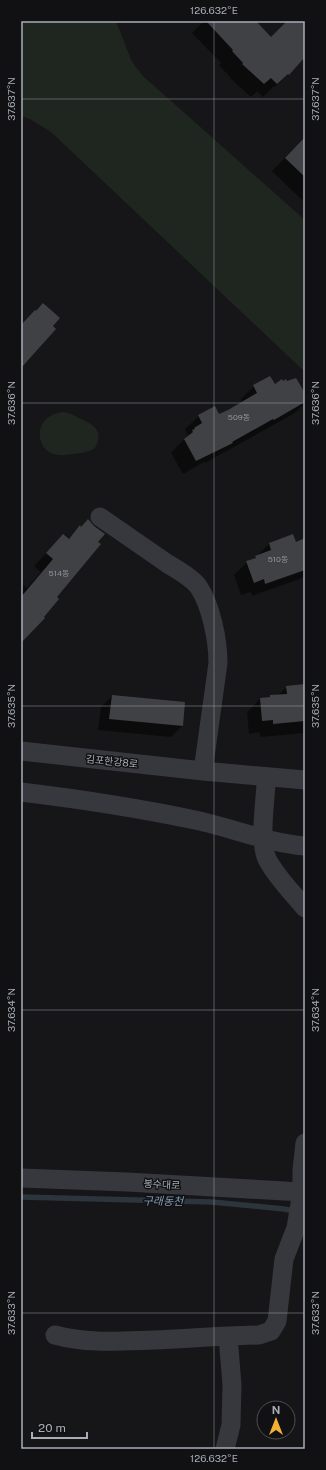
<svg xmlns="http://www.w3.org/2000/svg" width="326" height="1470" font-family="'Public Sans','Noto Sans KR',sans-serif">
	<rect width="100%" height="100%" fill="#161618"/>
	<path fill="#1e261f" d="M30 21H116L132 62 143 76 305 220V372L51 132 30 119 21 116V23Z
		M63 412C70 413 75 416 81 419 95 425 104 432 95 448 88 453 81 453 72 454 66 455 59 456 54 454 37 449 35 426 49 417 53 414 58 413 63 412Z"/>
	<path fill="#0007" d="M204 21H255L271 38 288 21H305V56L275 87 274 86 263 97 257 91 251 97 230 78V77L219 65 221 63 192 33Z
		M302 141 305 144V203L272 171Z
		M274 385 305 395V403L295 413 205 463 204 462 183 474 171 453 188 435 185 429 199 416 215 407 219 415 242 403 241 399 254 386Z
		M80 527 55 597 21 642V583L27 588 41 572 34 566 63 535 68 539Z
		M305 539V577L252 596 251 592 241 595 234 575 247 562 253 560 269 544 295 543Z
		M305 685V733L260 737V732L249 734 247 712 260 699 278 695 287 687Z
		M112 696 184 703 182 726 171 737 98 730 101 707Z"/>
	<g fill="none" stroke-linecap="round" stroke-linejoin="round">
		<path stroke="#2c353c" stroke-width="5.5" d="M21 1197 212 1202 284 1209 295 1211"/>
	</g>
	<path fill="#404145" d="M206 21H256L271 37 287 21H305V57L289 75 288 74 277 84 271 78 264 84 242 64 243 63 232 51 233 50Z
		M305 137V177L285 158Z
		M43 303 60 318 53 326 56 329 21 368V325L35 310 36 311Z
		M270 376 275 384 282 379 283 381 286 379 287 381 296 378 305 393V402L274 420 273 419 232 442 233 443 196 461 184 439 193 432 192 430 195 429 194 428 202 423 198 415 215 406 219 414 228 410 257 393 253 385Z
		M88 519 94 526 105 534 98 542 101 544 57 597 59 599 44 617 45 618 21 643V597L53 559 46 553 63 534 69 539 80 525 81 527Z
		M293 534 296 542 305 538V570L265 584 264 579 254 583 246 561 256 558 255 556 271 550 269 543Z
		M305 684V721L273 724V720L262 721 260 698 270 697V695L287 694 286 686Z
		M112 695 185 702 183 726 109 719Z"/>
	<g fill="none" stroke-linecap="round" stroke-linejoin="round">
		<path stroke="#37383d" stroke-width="19" d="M100 517C123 533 145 548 168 564 178 570 191 577 198 586 211 605 218 640 218 663L203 771
			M21 751 203 771 305 780
			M266 784C265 803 259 842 267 859 277 878 292 892 305 908
			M21 792C79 799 138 808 195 820 232 828 268 843 305 846
			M305 1143 302 1170V1192L305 1193
			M21 1178 127 1182 302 1192 296 1228 284 1259 277 1321 271 1331 259 1335 228 1336 232 1385 231 1425 225 1449
			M55 1335C87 1344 121 1341 154 1340 179 1339 204 1337 228 1336"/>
	</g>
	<path fill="none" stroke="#a8adb8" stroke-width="1" stroke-opacity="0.45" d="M214 21V1449M21 99H305M21 403H305M21 706H305M21 1010H305M21 1313H305"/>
	<g text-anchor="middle" stroke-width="3" stroke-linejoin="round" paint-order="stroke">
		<g font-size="8" fill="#8e929b">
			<text x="239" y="420">509동</text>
			<text x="278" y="562">510동</text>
			<text x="59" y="576">514동</text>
		</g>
		<g font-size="10" fill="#a8adb8" stroke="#111113">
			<text transform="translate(112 761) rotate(6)" y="4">김포한강8로</text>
			<text transform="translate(162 1184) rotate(3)" y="4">봉수대로</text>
		</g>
		<g font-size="11" font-style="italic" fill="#7f9bb3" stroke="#111113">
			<text transform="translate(163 1201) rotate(1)" y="4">구래동천</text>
		</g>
	</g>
	<rect width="326" height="1470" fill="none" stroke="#111113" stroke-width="44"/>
	<g transform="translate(276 1420)"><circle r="19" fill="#111113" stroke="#4d4f55"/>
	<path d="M0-3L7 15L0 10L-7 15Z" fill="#f2b134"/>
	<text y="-6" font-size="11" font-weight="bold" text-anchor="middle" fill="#a8adb8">N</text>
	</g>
	<path d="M32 1432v6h55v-6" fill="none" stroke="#a8adb8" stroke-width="2"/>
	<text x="38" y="1432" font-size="12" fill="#a8adb8" stroke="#111113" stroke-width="3" paint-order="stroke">20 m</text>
	<rect x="22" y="22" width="282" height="1426" fill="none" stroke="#a8adb8" stroke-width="1.5"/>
	<g font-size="10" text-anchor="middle" fill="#a8adb8">
		<text x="214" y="14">126.632°E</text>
		<text transform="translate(11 99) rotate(-90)" y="4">37.637°N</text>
		<text transform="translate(315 99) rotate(-90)" y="4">37.637°N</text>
		<text transform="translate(11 403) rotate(-90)" y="4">37.636°N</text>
		<text transform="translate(315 403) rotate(-90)" y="4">37.636°N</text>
		<text transform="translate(11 706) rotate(-90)" y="4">37.635°N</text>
		<text transform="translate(315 706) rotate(-90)" y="4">37.635°N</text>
		<text transform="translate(11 1010) rotate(-90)" y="4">37.634°N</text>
		<text transform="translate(315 1010) rotate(-90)" y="4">37.634°N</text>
		<text transform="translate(11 1313) rotate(-90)" y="4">37.633°N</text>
		<text transform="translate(315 1313) rotate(-90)" y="4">37.633°N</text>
		<text x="214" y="1462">126.632°E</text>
	</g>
</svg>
